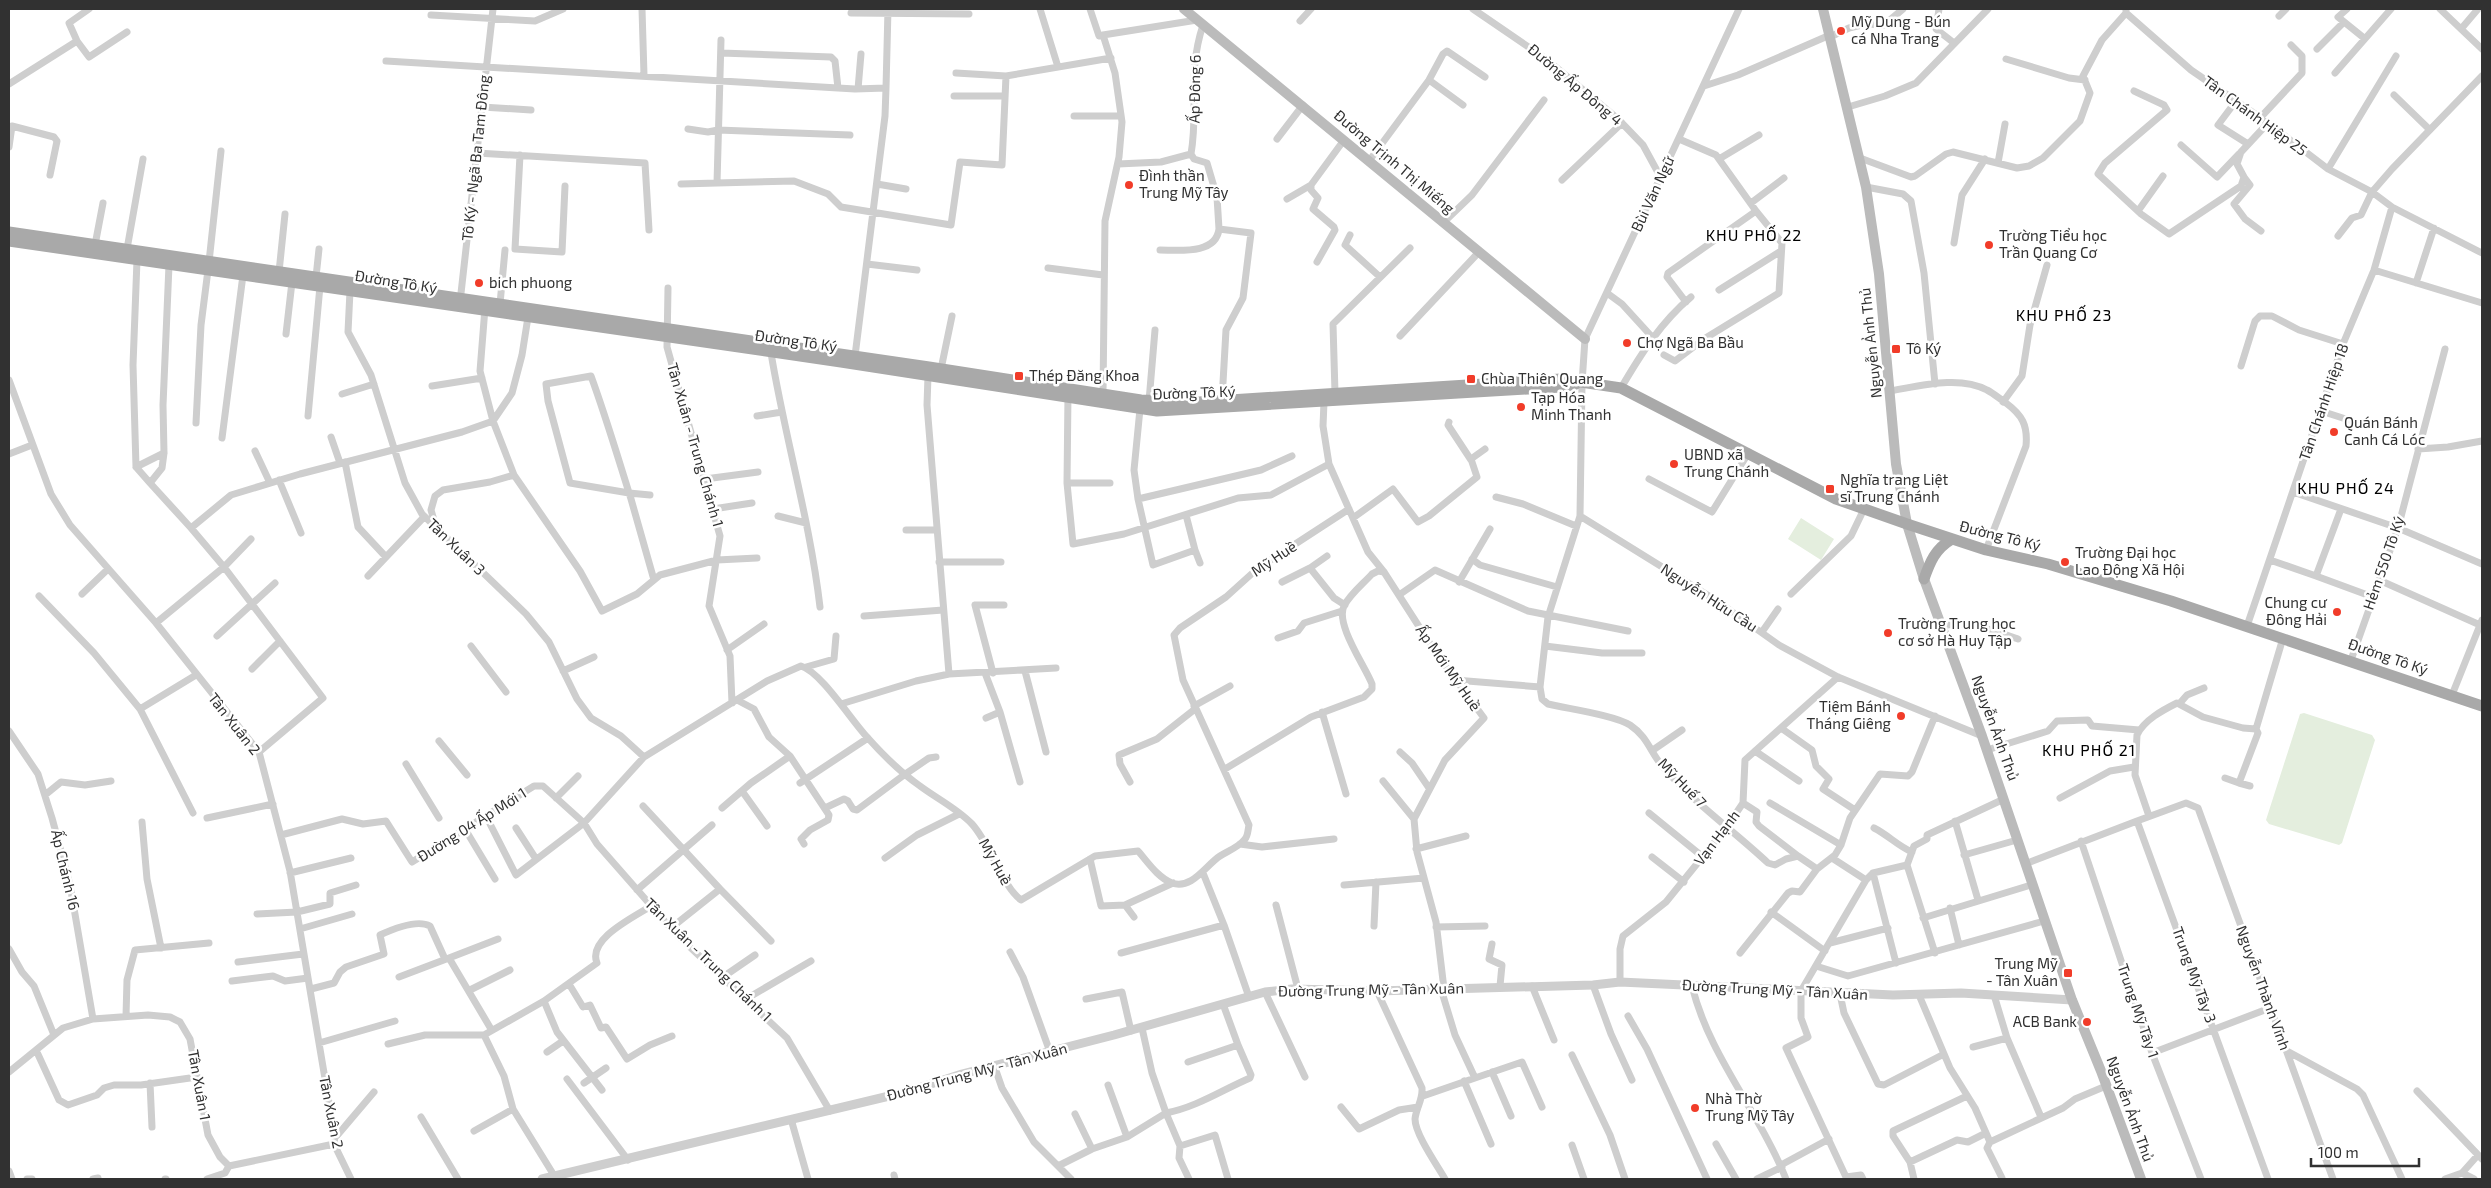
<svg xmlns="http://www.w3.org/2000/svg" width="2491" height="1188" font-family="'Exo 2',sans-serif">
	<rect width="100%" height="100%" fill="#fff"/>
	<path fill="#e4eede" d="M1801 518 1834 539 1821 560 1788 539Z
		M2304 713 2372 735 2375 740 2342 843 2339 845 2269 824 2266 820 2300 714Z"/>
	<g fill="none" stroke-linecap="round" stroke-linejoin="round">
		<path stroke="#cecece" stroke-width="7" d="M642 9 644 75
			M1040 9 1058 67
			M1090 9 1099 36 1103 35
			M1473 9 1546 59 1618 119 1643 145 1661 178
			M1739 9 1585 339 1582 383 1580 516 1548 617 1540 687 1542 699 1548 704C1569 709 1614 715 1630 725 1648 737 1650 752 1663 767 1694 803 1734 831 1768 863L1775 865 1786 859 1798 856 1817 869
			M1939 9 1936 29 1954 43
			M2347 9 2338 17 2364 38
			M2440 9 2482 49
			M851 13 969 14
			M2126 13 2191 70 2268 123 2328 169 2372 192 2392 207 2482 253
			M431 15 535 21 563 9
			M2279 16 2286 9
			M1300 21 1311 9
			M2461 29 2478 9
			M1830 37 1849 28 1866 24 1884 25 1903 9
			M721 40 717 183 794 181 828 194 841 207 951 225 960 162 1002 165 1006 76 1111 58
			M77 41 89 57 127 32
			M2317 49 2344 22
			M721 53 831 57 835 61 838 88
			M2006 59 2069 78 2085 80
			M386 61 855 89 886 88 888 9
			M956 73 1006 76
			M2335 73 2391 9
			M1429 80 1463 105
			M9 84 77 41 69 23 89 9
			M1704 86 1738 75 1830 35
			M858 89 861 54
			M2134 91 2164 105 2167 110 2105 163 2098 174 2141 214 2169 234 2241 186 2244 177 2237 164 2241 152 2268 123
			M2394 95 2429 129
			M954 96H1005
			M2236 101 2218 125 2248 144
			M482 107 531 110
			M1848 107 1885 96 1916 83 1988 9
			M1074 116H1121
			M2260 118 2302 73V56L2291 45
			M688 129 708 132 718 130 850 135
			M1277 139 1303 105
			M1679 139 1716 155 1756 211 1668 273 1667 277 1686 302
			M2181 145 2217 177 2239 154
			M9 147 12 126 54 137 57 141 50 175
			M477 153 645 163 649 230
			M1191 154 1194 159 1207 163 1217 197 1219 229 1251 233 1243 298 1226 330 1222 400
			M1191 154C1199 108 1187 73 1203 25
			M520 155 515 249 562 252 565 186
			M1860 158 1911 177 1915 176 1946 154 1953 152 2017 168 2029 166 2043 158 2080 121 2090 93 2083 76 2102 40 2126 13V9
			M1719 159 1759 135
			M1369 161 1429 80 1443 54 1447 51 1485 77
			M1998 163 2005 124
			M1118 164 1161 162 1191 154
			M2328 169 2396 56
			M2244 177 2250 185 2234 204 2245 219 2261 231
			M1562 180 1622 123
			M681 184 717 183
			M877 184 906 189
			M1866 187 1903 194 1911 201 1924 273 1935 384
			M1287 199 1311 185
			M1751 203 1784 178
			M2138 211 2163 176
			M1443 223 1472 195 1544 100
			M1350 235 1345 245 1380 277
			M2338 236 2352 218 2361 215 2372 192 2392 169 2482 76
			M1954 243 1962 195 1985 159
			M95 245 103 203
			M127 249 143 159
			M1160 250C1178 250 1216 255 1219 229
			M137 260 133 365 136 467 164 453
			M209 262 221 151
			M1317 262 1335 230 1334 227 1313 209 1318 198 1311 190V185L1344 140
			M867 264 917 270
			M169 265 163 405 164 453 162 468 150 483 191 528 231 495 300 474 462 432 493 421 512 393 522 355 528 317
			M1048 268 1103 275
			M2374 270 2482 303
			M279 272 285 214
			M316 277 319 249
			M2416 283 2434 228
			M668 288 667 347 720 536 709 606 730 656 732 703
			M1719 290 1781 251
			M350 291 348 332 371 375 405 483 422 514 526 614 549 642 577 699 591 718 621 736 644 757
			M1607 293 1622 304 1653 338
			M460 302 493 9
			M500 304 505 250
			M286 334 292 282
			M1400 336 1479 252
			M771 353C785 438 810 521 820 607
			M1664 355 1675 361 1704 339 1779 293 1782 243 1756 211
			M855 356 885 116 886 88
			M2241 366 2255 321 2260 316H2272L2299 330 2343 344
			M941 369 952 316
			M928 376 927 405 949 674
			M9 380 51 494 70 525 156 623 259 752 290 871 335 1138 334 1144 351 1179
			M432 386 482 378
			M1621 388C1641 354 1661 322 1691 297
			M1890 391C1920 386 1959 375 1987 390 1993 393 2000 399 2006 403 2022 415 2028 425 2026 446L1986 550
			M1335 393 1333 324 1410 248
			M342 394 374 384
			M1068 394 1067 483 1073 544 1124 534 1238 498 1271 495 1329 464
			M1103 394 1105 221 1119 157 1122 122 1115 73 1103 35 1197 20
			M1149 401 1155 330
			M1324 402 1323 426 1329 464 1368 552 1384 572 1436 653 1484 718 1445 760 1414 819 1417 852 1436 922 1444 989
			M2003 402 2022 376 2030 325 2047 265
			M1140 409 1134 470 1138 499 1153 565 1195 550 1186 515
			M2321 411 2352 421
			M308 416 320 286
			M757 416 782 412
			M1449 422 1448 425 1471 460
			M196 423 201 325 208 270
			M331 437 340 463
			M222 438 243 275
			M2418 449 2448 447 2482 441
			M255 451 270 483
			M9 454 32 445
			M345 462 358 527 386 557
			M136 467 150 483
			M514 475 580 571 602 611 637 594 660 575 717 560 757 558
			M705 479 758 472
			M1649 479 1712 512 1749 452
			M279 480 301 533
			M1067 483H1110
			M2293 492 2398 528 2482 564
			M650 495 629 493 570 483 548 401 546 384 591 376C606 417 618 458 631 499L654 580
			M1496 497 1523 504 1576 526
			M1138 499 1261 470 1292 456
			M713 509 752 503
			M778 516 806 523
			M1580 516 1717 601 1779 645 1838 677 1982 736
			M1353 518 1393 489 1418 522 1429 516 1477 477 1471 459 1485 449
			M436 527 431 510 435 496 443 490 490 482 514 475 493 421 480 371 485 308
			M191 528 224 567 323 698 259 752
			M906 530H937
			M1195 550 1200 563
			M1472 559 1480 565 1557 587
			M2270 560 2316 576 2341 509
			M939 562H1001
			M1310 568 1327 556
			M368 576 424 517
			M2316 576 2373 597
			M2379 580 2480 625
			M1282 582 1310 568 1334 598 1345 605
			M1459 582 1490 529
			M82 594 108 569
			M1791 594 1851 536 1864 509
			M1399 595 1435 570 1528 611 1628 631
			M39 596 94 653 140 709
			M864 616 943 610
			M156 623 224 567 251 539
			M1941 626C1967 620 1993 630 2018 639
			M2247 626 2343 344 2374 270 2392 207
			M1762 632 1778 609
			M217 636 275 583
			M1278 638 1298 631 1304 623 1342 611
			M471 646 506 692
			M1545 646 1602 653H1642
			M727 650 764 624
			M2351 660 2398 528 2445 349
			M806 667 834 659 836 636
			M252 669 280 641
			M563 671 594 657
			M1025 671 1046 752
			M985 673 1000 712 986 718
			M993 673 975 605H1004
			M1455 680 1540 687
			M2452 695 2482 620
			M2180 703 2187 695 2204 688
			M841 704 916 681 949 674 1056 668
			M1194 706 1230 686
			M1000 712 1020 782
			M1322 712 1346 794
			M1781 728 1812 750 1816 766 1829 779 1823 789 1855 810
			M9 731 38 774 52 818 70 885 93 1019
			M439 741 467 775
			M1653 750 1682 730
			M1987 750 2048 731 2057 721 2088 720 2092 726 2139 730
			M1755 751 1799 781
			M1400 752 1412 763 1429 788
			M790 756 829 815 828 820 810 830 801 839 804 844
			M406 764 439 818
			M1225 769 1311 717 1364 697 1372 689V684C1365 666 1335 624 1344 606 1350 594 1363 584 1372 574L1378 571 1384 572
			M904 775 929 758 936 757
			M2225 778 2239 783 2258 733 2256 729
			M1383 781 1414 819
			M1130 782 1120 764 1119 755 1157 739 1195 709
			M800 783 868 738
			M2239 783 2250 786
			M742 791 767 826
			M45 795 61 782 85 785 111 781
			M556 798 578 776
			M2060 798 2110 771 2134 767
			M1743 803 1757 812 1756 822 1759 826 1798 856
			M1770 803 1841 845
			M643 806 720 889 671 928
			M722 808 751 783 790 756 769 737 754 709 737 700
			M825 808 844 799 848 801 853 809 857 810 904 775
			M193 813 140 709 196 675
			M1649 813 1703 857
			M486 816 516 875 584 823 644 757 767 681 801 666C821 672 851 720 867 737 883 755 900 772 920 786 936 798 958 809 972 824 991 845 1002 886 1021 900L1095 856 1138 851C1147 861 1158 878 1172 883 1192 890 1206 865 1220 856 1228 851 1239 847 1245 839 1248 836 1248 829 1249 825L1183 680 1174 635 1180 628 1226 597 1257 569 1349 509
			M2149 816 2135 775 2137 735C2144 720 2163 710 2177 703L2203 717 2243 728 2256 729 2283 638
			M207 818 273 804
			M1955 821 1978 900
			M142 822 147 879 161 948
			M516 828 536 859
			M1874 828C1888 835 1898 846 1912 852
			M465 829 495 879
			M281 835 342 819 363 824 386 821 412 862 534 786H543L584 823 597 844 676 934 787 1038 830 1111
			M2081 841 2152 1053 2201 1179
			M1240 844 1262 847 1334 839
			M1416 849 1466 836
			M1964 855 2017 840
			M1652 857 1684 882
			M885 858 917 835 959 814
			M1832 858 1866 880
			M1090 859 1101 906 1125 905 1134 917
			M2025 864 2137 821
			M1907 865 1914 846 1927 839V835L2004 799
			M1907 865 1935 953
			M290 873 351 858
			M1203 873 1224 925 1249 997
			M1873 873 1896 963
			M1344 885 1424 878
			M720 889 771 941
			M637 890 712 825
			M1125 905 1173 883
			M1276 905 1298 989
			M1950 908 1959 945
			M1771 912 1825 951
			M257 914 297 912 330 904V893L356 885
			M1923 918 2031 885
			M1374 926 1376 882
			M1436 927 1485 926
			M300 929 352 914
			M1830 943 1888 928
			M1492 944 1489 959 1502 965 1500 986
			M9 949 22 972 34 986 54 1035
			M1010 952 1023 977 1050 1052
			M1121 953 1224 925
			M1740 953 1788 893 1792 891 1800 892 1817 869 1835 855 1841 845 1850 818 1880 774 1908 776 1912 772 1935 716
			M449 958 498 939
			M238 962 303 954
			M1816 966 1848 976 2044 921
			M399 977 449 958 491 1029
			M723 977 755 955
			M232 981 273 976 285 981 308 978
			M1620 982V949L1623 936 1666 902 1726 828 1743 803 1745 760 1838 677
			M569 984 583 1007 590 1005 601 1028 606 1027 627 1059 650 1045 672 1036
			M1593 985 1611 1034 1632 1080
			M1532 986 1554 1040
			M1692 986C1709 1056 1760 1113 1786 1179
			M311 989 334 983 340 972 346 967 384 954 380 935C393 929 417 919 430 926L445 959
			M1441 989 1455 1035 1475 1078 1522 1062 1542 1107
			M470 990 510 970
			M1377 991 1422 1088C1423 1100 1416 1108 1415 1119 1415 1134 1437 1165 1445 1179
			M1265 992 1305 1077
			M1840 994 1844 1013 1878 1084 1884 1085 1944 1054
			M1919 995 1950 1068 1975 1108 1990 1142 2063 1108 2075 1099 2106 1086
			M1994 995 2007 1038
			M746 999 811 961
			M1086 999 1122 992 1131 1031
			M544 1001 557 1032 602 1090
			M1223 1004 1238 1045
			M126 1016 127 980 135 950 209 943
			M1628 1016 1647 1049 1707 1179
			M484 1035 544 1001 597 963C587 939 634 917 651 906
			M319 1043 395 1021
			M388 1044 425 1035H484L504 1076 513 1109 555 1177
			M1973 1047 2007 1038 2041 1117
			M36 1050 59 1100 68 1105 97 1095 104 1088 114 1085H141L197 1077
			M2287 1051 2357 1089 2363 1095 2402 1179
			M547 1052 563 1041
			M2152 1053 2270 1008
			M1572 1055 1610 1135 1625 1179
			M1188 1062 1238 1045 1251 1075 1250 1078C1222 1090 1197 1107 1166 1113L1180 1146 1215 1135 1228 1179
			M994 1065 1002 1088 1034 1142 1071 1179
			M9 1072 63 1028 93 1019 148 1015 170 1017 180 1022 190 1039 208 1135 220 1157 229 1166 334 1144
			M1492 1072 1511 1116
			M567 1079 628 1160
			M1464 1081 1491 1144
			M150 1083 152 1127
			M584 1083 606 1068
			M1108 1085 1127 1137
			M2417 1091 2482 1159
			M1423 1096 1475 1078
			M1341 1107 1359 1129 1399 1110 1418 1107
			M1075 1114 1092 1149
			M421 1117 458 1179
			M791 1119 808 1179
			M474 1131 513 1109
			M335 1138 374 1092
			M1990 1142 1987 1148 2002 1178
			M1716 1144 1736 1179
			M1572 1145 1584 1179
			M1180 1146 1179 1158 1189 1179
			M1910 1162 1957 1140 1968 1142 1986 1133
			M1781 1165 1829 1139
			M1058 1166 1092 1149 1127 1137 1166 1113 1152 1073 1142 1028
			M9 1171 12 1179
			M2462 1173 2474 1179
			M894 1175 895 1179
			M27 1179H32
			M93 1179 98 1178
			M165 1179H166
			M207 1179 225 1173 229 1166
			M1757 1179 1782 1167
			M1863 1179 1861 1175 1846 1177 1786 1048 1808 1037 1801 1018V991L1866 880 1873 873 1907 865
			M1914 1179 1910 1162 1893 1136V1131L1967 1096
			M2268 1179 2137 821 2186 803 2198 808 2333 1179
			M2445 1179 2462 1173 2478 1155"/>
		<path stroke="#cecece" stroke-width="9" d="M542 1179 906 1092 962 1074 1114 1035 1265 992 1292 989 1377 991 1593 985 1620 982 1893 995 1961 993 2072 1000"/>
		<path stroke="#bbb" stroke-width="10" d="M1184 9 1585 339
			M1823 9 1866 187 1879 274 1896 464 1907 524 1924 579 1982 736 2072 1000 2101 1071 2141 1179"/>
		<path stroke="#a9a9a9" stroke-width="11" d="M9 232 929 367 1141 400 1199 402 1561 379 1621 388 1836 499 1907 524 1986 550 2048 564 2171 601 2482 706
			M9 241 841 362 1157 411 1561 387 1576 384
			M1924 579C1930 562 1935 549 1952 539"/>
	</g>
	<g fill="#f13c29" stroke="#fff" stroke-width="2">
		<circle cx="1841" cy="31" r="5"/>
		<circle cx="1129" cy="185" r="5"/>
		<circle cx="1989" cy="245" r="5"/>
		<circle cx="479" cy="283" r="5"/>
		<circle cx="1627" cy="343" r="5"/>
		<rect x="1891" y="344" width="10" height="10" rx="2.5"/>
		<rect x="1014" y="371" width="10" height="10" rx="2.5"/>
		<rect x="1466" y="374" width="10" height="10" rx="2.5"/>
		<circle cx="1521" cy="407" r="5"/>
		<circle cx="2334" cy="432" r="5"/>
		<circle cx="1674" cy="464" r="5"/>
		<rect x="1825" y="484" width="10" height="10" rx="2.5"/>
		<circle cx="2065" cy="562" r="5"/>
		<circle cx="2337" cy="612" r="5"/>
		<circle cx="1888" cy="633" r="5"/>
		<circle cx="1901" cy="716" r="5"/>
		<rect x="2063" y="968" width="10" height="10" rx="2.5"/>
		<circle cx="2087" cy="1022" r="5"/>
		<circle cx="1695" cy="1108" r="5"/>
	</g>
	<g text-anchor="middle" stroke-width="5" stroke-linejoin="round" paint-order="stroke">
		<g font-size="15" fill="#313131" stroke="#fff" text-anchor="start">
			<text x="1851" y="27">Mỹ Dung - Bún<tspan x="1851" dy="17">cá Nha Trang</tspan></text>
			<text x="1139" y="181">Đình thần<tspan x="1139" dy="17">Trung Mỹ Tây</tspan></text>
			<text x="1999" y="241">Trường Tiểu học<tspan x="1999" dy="17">Trần Quang Cơ</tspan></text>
			<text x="489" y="288">bich phuong</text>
			<text x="1637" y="348">Chợ Ngã Ba Bầu</text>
			<text x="1906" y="354">Tô Ký</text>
			<text x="1029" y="381">Thép Đăng Khoa</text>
			<text x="1481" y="384">Chùa Thiên Quang</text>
			<text x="1531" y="403">Tạp Hóa<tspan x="1531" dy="17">Minh Thanh</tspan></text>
			<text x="2344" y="428">Quán Bánh<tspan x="2344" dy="17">Canh Cá Lóc</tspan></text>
			<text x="1684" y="460">UBND xã<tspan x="1684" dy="17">Trung Chánh</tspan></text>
			<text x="1840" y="485">Nghĩa trang Liệt<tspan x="1840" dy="17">sĩ Trung Chánh</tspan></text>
			<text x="2075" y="558">Trường Đại học<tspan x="2075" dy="17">Lao Động Xã Hội</tspan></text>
			<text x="2327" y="608" text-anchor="end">Chung cư<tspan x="2327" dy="17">Đông Hải</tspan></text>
			<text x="1898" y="629">Trường Trung học<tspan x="1898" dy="17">cơ sở Hà Huy Tập</tspan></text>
			<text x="1891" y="712" text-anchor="end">Tiệm Bánh<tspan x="1891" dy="17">Tháng Giêng</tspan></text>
			<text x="2058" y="969" text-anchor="end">Trung Mỹ<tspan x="2058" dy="17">- Tân Xuân</tspan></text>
			<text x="2077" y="1027" text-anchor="end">ACB Bank</text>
			<text x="1705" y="1104">Nhà Thờ<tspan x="1705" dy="17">Trung Mỹ Tây</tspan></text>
		</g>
		<g font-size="15" fill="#313131" stroke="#fff">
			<text transform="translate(1575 85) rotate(40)" y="5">Đường Ấp Đông 4</text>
			<text transform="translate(1195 89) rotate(-89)" y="5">Ấp Đông 6</text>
			<text transform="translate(2255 116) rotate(36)" y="5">Tân Chánh Hiệp 25</text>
			<text transform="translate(476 158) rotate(-84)" y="5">Tô Ký - Ngã Ba Tam Đông</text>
			<text transform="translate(1394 162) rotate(40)" y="5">Đường Trịnh Thị Miếng</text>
			<text transform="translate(1653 194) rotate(-65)" y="5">Bùi Văn Ngữ</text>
			<text transform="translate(396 282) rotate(9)" y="5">Đường Tô Ký</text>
			<text transform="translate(796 341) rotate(8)" y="5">Đường Tô Ký</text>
			<text transform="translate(1871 343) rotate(-96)" y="5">Nguyễn Ảnh Thủ</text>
			<text transform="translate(1194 393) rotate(-2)" y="5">Đường Tô Ký</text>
			<text transform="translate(2324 402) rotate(-71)" y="5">Tân Chánh Hiệp 18</text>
			<text transform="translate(695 445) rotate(74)" y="5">Tân Xuân - Trung Chánh 1</text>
			<text transform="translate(2000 536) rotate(14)" y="5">Đường Tô Ký</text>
			<text transform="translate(456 547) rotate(44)" y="5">Tân Xuân 3</text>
			<text transform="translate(1274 559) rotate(-34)" y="5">Mỹ Huề</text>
			<text transform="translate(2384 563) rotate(-71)" y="5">Hẻm 550 Tô Ký</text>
			<text transform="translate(1709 598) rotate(33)" y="5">Nguyễn Hữu Cầu</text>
			<text transform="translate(2388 657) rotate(19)" y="5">Đường Tô Ký</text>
			<text transform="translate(1448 668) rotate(55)" y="5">Ấp Mới Mỹ Huề</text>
			<text transform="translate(234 724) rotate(52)" y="5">Tân Xuân 2</text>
			<text transform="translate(1995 728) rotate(70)" y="5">Nguyễn Ảnh Thủ</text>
			<text transform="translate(1682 783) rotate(46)" y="5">Mỹ Huế 7</text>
			<text transform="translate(472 825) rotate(-32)" y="5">Đường 04 Ấp Mới 1</text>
			<text transform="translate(1717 838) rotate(-53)" y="5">Vạn Hạnh</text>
			<text transform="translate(995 862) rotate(61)" y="5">Mỹ Huề</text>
			<text transform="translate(65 870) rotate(77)" y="5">Ấp Chánh 16</text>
			<text transform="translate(708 960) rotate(44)" y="5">Tân Xuân - Trung Chánh 1</text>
			<text transform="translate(2194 975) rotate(70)" y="5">Trung Mỹ Tây 3</text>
			<text transform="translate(2263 988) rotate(70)" y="5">Nguyễn Thành Vĩnh</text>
			<text transform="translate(1371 990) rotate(-1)" y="5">Đường Trung Mỹ - Tân Xuân</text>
			<text transform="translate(1775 990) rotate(3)" y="5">Đường Trung Mỹ - Tân Xuân</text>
			<text transform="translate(2138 1011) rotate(71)" y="5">Trung Mỹ Tây 1</text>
			<text transform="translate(977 1072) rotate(-15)" y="5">Đường Trung Mỹ - Tân Xuân</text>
			<text transform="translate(199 1085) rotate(80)" y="5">Tân Xuân 1</text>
			<text transform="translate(2130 1109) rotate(70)" y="5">Nguyễn Ảnh Thủ</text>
			<text transform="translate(331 1112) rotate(79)" y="5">Tân Xuân 2</text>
		</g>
		<g font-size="16" letter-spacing="1" fill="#000" stroke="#fff">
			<text x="1754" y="241">KHU PHỐ 22</text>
			<text x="2064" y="321">KHU PHỐ 23</text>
			<text x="2346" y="494">KHU PHỐ 24</text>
			<text x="2089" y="756">KHU PHỐ 21</text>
		</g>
	</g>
	<rect width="2491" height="1188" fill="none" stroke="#313131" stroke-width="20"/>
	<path d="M2311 1158v8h108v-8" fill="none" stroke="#313131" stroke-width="2.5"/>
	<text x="2318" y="1158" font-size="15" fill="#313131" stroke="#ffffff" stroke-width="4" paint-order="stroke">100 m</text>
</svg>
